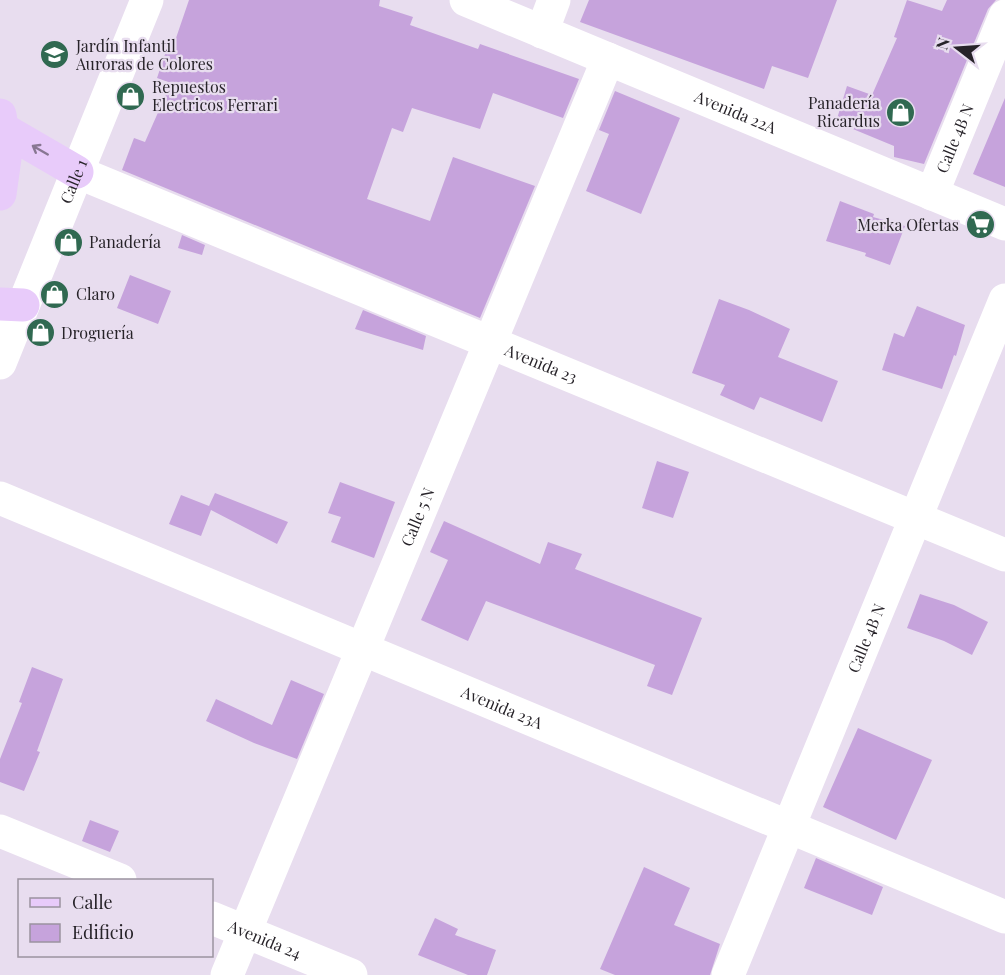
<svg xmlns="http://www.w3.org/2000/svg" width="1005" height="975" font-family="'Playfair Display',serif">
	<rect width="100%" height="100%" fill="#e8ddef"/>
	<path fill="#c6a3dc" d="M189 0H380L379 6 413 17 410 25 478 49 480 44 579 79 563 118 493 93 480 129 412 108 403 132 392 128 367 199 430 221 453 157 535 186 480 318 122 170 134 138 145 142 171 83 157 78 170 39 175 41Z
		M589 0H837L808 78 772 66 764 89 580 22Z
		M907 0 942 11 947 0H996L988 9 924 164 894 157V146L836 122 847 86 872 95 897 38 894 37Z
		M615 91 680 118 641 214 586 191 609 134 599 130Z
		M1005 98V187L973 174Z
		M840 201 874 214 873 217 905 226 890 265 865 256 866 253 826 241Z
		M182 235 205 245 202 255 178 248Z
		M130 275 171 291 158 324 117 308Z
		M719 299 749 310 790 329 778 357 838 381 822 422 760 397 754 410 720 395 725 385 692 373Z
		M917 306 965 325 956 356 954 355 942 389 882 370 894 333 904 337Z
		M363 310 426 336 423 350 355 329Z
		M657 461 689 472 673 518 642 508Z
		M340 482 395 502 374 558 331 542 341 517 328 513Z
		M215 493 288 522 277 544 211 510 201 536 169 524 181 495 209 506Z
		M444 521 540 564 548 542 582 554 575 569 702 618 672 695 647 686 655 665 486 601 468 641 421 620 448 560 430 552Z
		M920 594 954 605 988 622 972 655 944 641 907 628Z
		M32 667 63 679 37 751 40 752 24 791 0 782V759L22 703 19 702Z
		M291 680 324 694 297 759 254 743 206 721 216 699 272 725Z
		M858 728 932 760 896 840 823 807Z
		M90 820 119 831 110 852 82 841Z
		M816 858 883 887 872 915 804 888Z
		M644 867 690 888 674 925 720 944 710 975H615L600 969Z
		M435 918 458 929 455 935 496 950 487 975H468L418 955Z"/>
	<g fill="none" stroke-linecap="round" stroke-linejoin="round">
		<g stroke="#fff" stroke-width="33">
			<path id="s1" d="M466 0 1005 224"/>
			<path d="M542 32 554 0"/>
			<path id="s2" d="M77 172 1005 555"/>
			<path id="s3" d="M932 194 1005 16"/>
			<path id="s4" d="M0 363 147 0"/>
			<path id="s5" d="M0 498 1005 917"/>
			<path d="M0 831 120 880"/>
			<path id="s6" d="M212 918 351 975"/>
			<path id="s7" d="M227 975 608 59"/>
			<path id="s8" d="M728 975 1005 300"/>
		</g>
		<path stroke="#e8cbfa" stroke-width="33" d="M0 115 6 151 0 194
			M3 129 77 172
			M0 304 23 305"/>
	</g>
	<defs><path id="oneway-shaft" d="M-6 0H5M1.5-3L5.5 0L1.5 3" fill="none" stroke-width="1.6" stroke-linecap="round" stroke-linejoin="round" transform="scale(1.5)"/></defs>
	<use stroke="#887792" href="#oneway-shaft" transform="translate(40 150) rotate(-150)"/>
	<defs>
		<symbol id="school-disc" viewBox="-11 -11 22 22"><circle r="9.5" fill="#306951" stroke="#e8ddef"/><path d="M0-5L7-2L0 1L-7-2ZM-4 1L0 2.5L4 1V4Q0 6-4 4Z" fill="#fff"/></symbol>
		<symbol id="shop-disc" viewBox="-11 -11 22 22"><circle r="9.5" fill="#306951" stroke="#e8ddef"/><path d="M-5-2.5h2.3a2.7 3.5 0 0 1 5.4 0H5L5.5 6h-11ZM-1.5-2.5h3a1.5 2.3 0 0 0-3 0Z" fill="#fff"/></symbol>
		<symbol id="supermarket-disc" viewBox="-11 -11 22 22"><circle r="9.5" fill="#306951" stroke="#e8ddef"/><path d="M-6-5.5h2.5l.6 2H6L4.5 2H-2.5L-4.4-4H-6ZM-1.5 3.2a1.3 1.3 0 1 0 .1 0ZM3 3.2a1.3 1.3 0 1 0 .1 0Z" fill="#fff"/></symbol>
	</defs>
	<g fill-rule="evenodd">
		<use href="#school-disc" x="38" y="38" width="33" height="33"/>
		<use href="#shop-disc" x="114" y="80" width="33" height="33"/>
		<use href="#shop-disc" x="884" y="96" width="33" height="33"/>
		<use href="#supermarket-disc" x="964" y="208" width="33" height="33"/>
		<use href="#shop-disc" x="52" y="226" width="33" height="33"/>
		<use href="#shop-disc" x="38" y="278" width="33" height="33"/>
		<use href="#shop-disc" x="24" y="316" width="33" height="33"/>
	</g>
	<g text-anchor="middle" stroke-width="4.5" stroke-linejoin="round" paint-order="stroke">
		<g font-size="16" fill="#272329" stroke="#e8ddef" text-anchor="start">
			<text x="76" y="52">Jardín Infantil<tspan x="76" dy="18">Auroras de Colores</tspan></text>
			<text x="152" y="93">Repuestos<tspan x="152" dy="18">Electricos Ferrari</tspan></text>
			<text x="880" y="109" text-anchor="end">Panadería<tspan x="880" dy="18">Ricardus</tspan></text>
			<text x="959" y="231" text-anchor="end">Merka Ofertas</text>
			<text x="89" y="248">Panadería</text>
			<text x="76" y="300">Claro</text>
			<text x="61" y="339">Droguería</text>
		</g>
		<g font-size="16" fill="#272329" stroke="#e8ddef">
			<text dy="6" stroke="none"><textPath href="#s1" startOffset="292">Avenida 22A</textPath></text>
			<text dy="6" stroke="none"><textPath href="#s3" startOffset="60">Calle 4B N</textPath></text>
			<text dy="6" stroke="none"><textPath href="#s4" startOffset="196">Calle 1</textPath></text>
			<text dy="6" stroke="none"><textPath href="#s2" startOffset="502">Avenida 23</textPath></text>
			<text dy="6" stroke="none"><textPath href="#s7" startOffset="496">Calle 5 N</textPath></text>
			<text dy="6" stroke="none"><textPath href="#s8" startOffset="364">Calle 4B N</textPath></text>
			<text dy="6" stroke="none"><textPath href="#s5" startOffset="544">Avenida 23A</textPath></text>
			<text dy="6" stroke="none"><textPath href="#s6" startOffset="57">Avenida 24</textPath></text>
		</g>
	</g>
	<rect x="18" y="879" width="195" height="78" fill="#e8ddef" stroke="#9b93a0" stroke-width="1.5"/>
	<rect x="30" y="898" width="30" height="9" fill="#e8cbfa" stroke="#9b93a0" stroke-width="1.5"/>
	<text x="72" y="909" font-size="18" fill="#272329">Calle</text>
	<rect x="30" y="924" width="30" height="18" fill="#c6a3dc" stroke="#9b93a0" stroke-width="1.5"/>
	<text x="72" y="939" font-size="18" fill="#272329">Edificio</text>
	<g transform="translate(957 48) rotate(287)" stroke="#e8ddef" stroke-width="4.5" paint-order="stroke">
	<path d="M0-4.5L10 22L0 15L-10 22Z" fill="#272329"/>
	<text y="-9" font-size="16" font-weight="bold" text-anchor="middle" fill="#272329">N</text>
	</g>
</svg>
